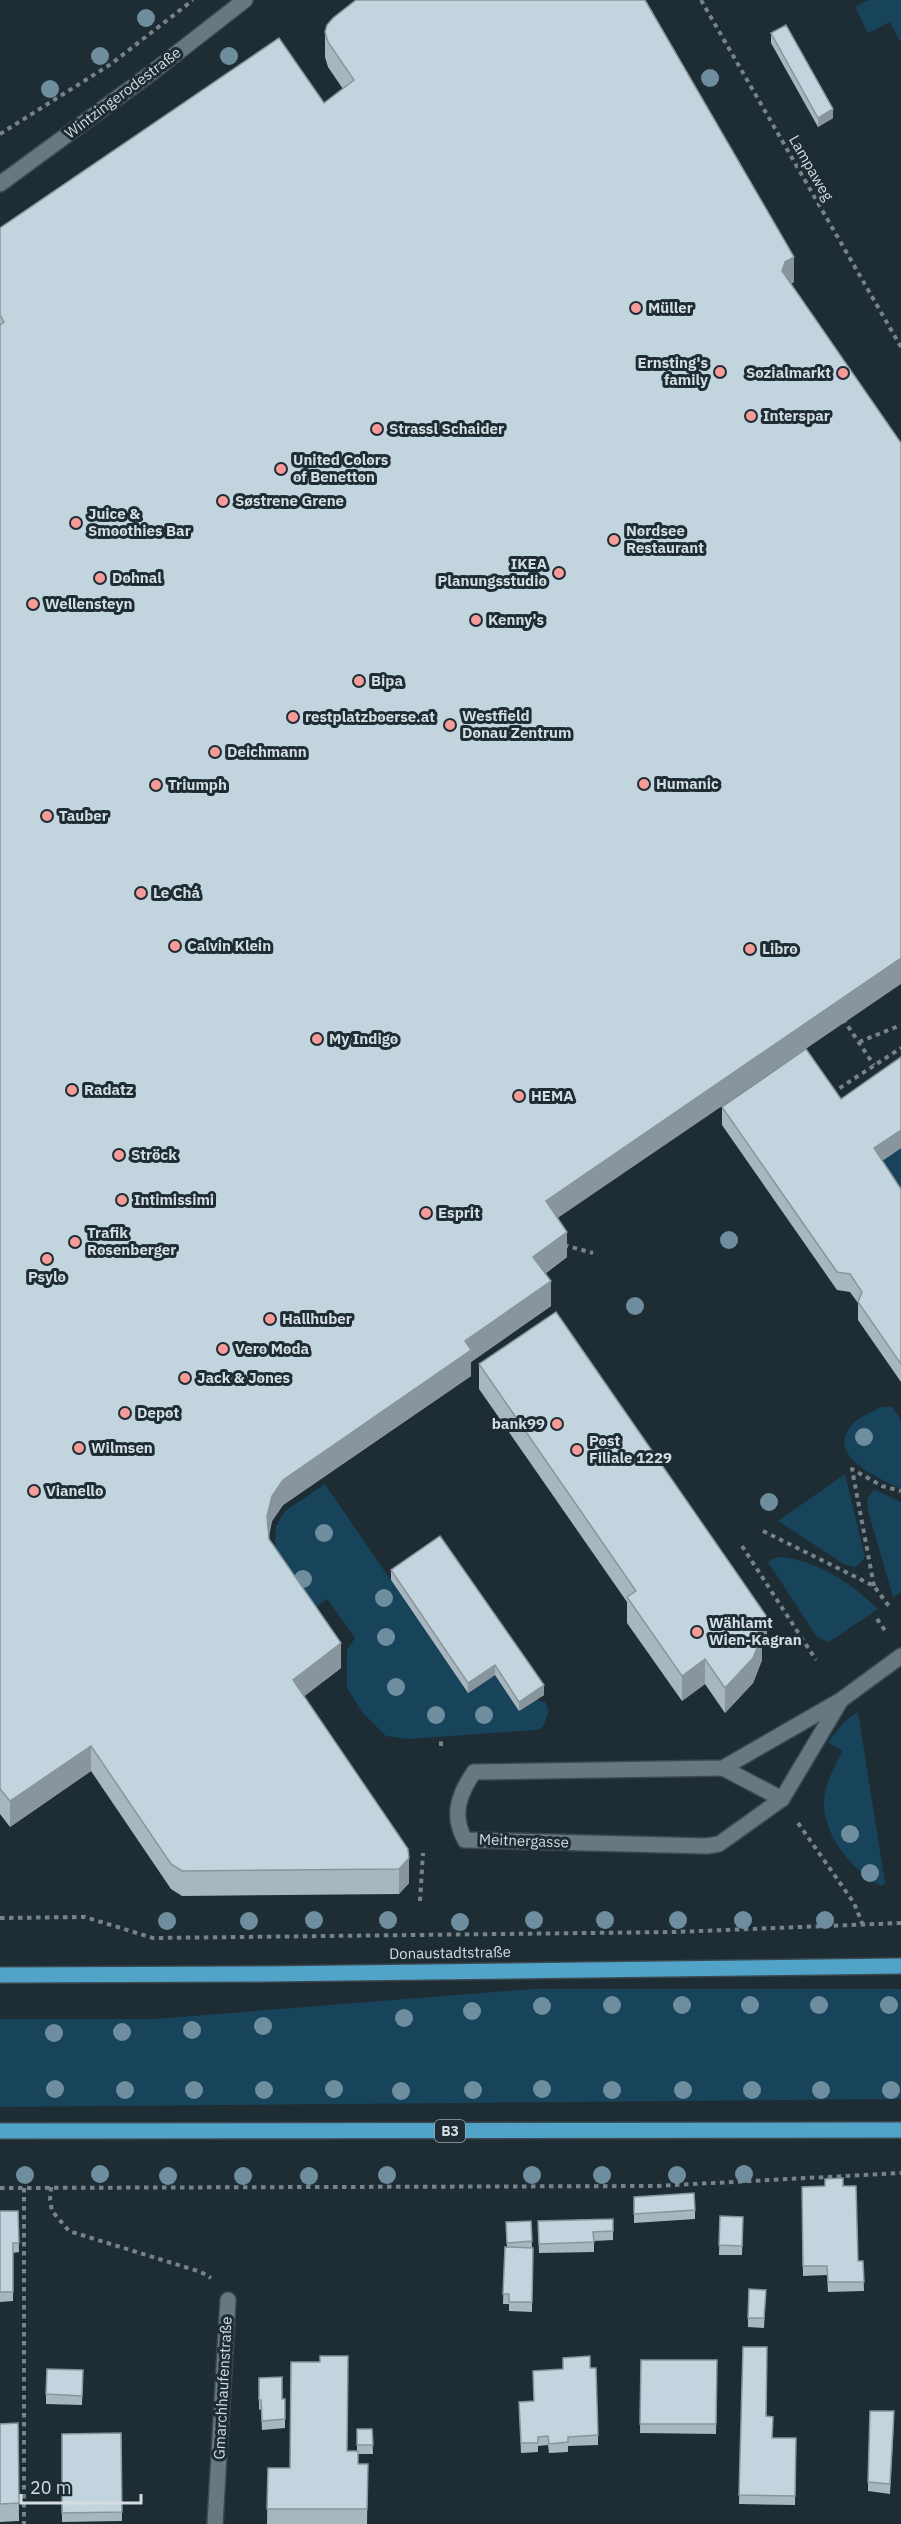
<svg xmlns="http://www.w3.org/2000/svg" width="901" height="2524" font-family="'IBM Plex Sans',sans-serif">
	<rect width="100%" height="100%" fill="#1e2c34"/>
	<path fill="#17445a" d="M869 0H901V43L890 22 868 33 855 7Z
		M901 1148V1207L874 1166Z
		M881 1407H892L901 1420V1489C880 1479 827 1457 850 1427 857 1418 871 1412 881 1407Z
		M845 1474 865 1557 856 1567 845 1565 778 1521Z
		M325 1484 467 1692 495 1675 519 1711 536 1700 545 1702 549 1711 543 1727 536 1730 408 1739 386 1736 362 1712 347 1688V1650L355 1638 327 1599 310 1612 274 1561 276 1526 285 1511Z
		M874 1489 901 1502V1592L893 1597 868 1511 867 1499Z
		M782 1557C820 1562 851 1583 878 1609L829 1642 817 1637 768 1562 774 1558Z
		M858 1712 885 1883 881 1886C852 1871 822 1834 824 1800 825 1782 835 1767 842 1751L828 1742 845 1721Z
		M532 1989H901V2099L0 2107V2019H154Z"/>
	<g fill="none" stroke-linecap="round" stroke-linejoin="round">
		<defs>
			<path id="lane" d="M723 1768 782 1799"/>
			<path id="street" d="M0 184 150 74 245 0
				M841 1700 782 1799 719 1844 707 1846 465 1840C451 1815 459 1794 474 1772L723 1768 841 1700 901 1656
				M215 2524 228 2300"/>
			<path id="primary" d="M0 1975 265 1974 901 1966
				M0 2131 901 2130"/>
		</defs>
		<use href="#lane" stroke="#3c484f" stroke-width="18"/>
		<use href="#street" stroke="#3c484f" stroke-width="18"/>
		<use href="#primary" stroke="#3c484f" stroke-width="18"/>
		<path stroke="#77838a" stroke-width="4" stroke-dasharray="4.5 4.5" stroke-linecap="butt" d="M701 0 901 347
			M0 134 111 64 193 0
			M843 1019 874 1065
			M859 1042 901 1025
			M832 1093 901 1048
			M564 1245 593 1253
			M763 1531 874 1586 891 1609
			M742 1546 816 1660
			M874 1586 852 1469 882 1486 901 1491
			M877 1619 886 1632
			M441 1746V1740
			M798 1823 854 1903 862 1923
			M420 1901 423 1853
			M0 1918 85 1917 153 1938 675 1932 901 1923
			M51 2187 50 2200 52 2211 69 2231 201 2272 211 2278
			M0 2188 657 2186 901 2173
			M24 2188V2524"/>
		<use href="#lane" stroke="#677881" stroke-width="15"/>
		<use href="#street" stroke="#677881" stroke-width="15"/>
		<use href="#primary" stroke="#51a3c8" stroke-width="15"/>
	</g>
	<g fill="#6e8d9e">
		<circle cx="146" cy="18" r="9"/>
		<circle cx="100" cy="56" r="9"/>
		<circle cx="229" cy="56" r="9"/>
		<circle cx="710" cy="78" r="9"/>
		<circle cx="50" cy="89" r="9"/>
		<circle cx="729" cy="1240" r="9"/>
		<circle cx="635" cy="1306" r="9"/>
		<circle cx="864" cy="1437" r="9"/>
		<circle cx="769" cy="1502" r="9"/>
		<circle cx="324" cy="1533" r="9"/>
		<circle cx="303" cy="1579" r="9"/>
		<circle cx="384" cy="1598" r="9"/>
		<circle cx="386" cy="1637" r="9"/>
		<circle cx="396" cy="1687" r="9"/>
		<circle cx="436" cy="1715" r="9"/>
		<circle cx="484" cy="1715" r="9"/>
		<circle cx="850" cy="1834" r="9"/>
		<circle cx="870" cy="1873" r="9"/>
		<circle cx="314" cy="1920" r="9"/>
		<circle cx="388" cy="1920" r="9"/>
		<circle cx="534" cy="1920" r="9"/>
		<circle cx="605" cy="1920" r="9"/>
		<circle cx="678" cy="1920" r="9"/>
		<circle cx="743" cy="1920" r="9"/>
		<circle cx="825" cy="1920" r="9"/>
		<circle cx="167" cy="1921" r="9"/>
		<circle cx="249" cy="1921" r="9"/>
		<circle cx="460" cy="1922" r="9"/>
		<circle cx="612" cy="2005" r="9"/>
		<circle cx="682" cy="2005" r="9"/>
		<circle cx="750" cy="2005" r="9"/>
		<circle cx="819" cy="2005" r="9"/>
		<circle cx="889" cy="2005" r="9"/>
		<circle cx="542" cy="2006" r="9"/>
		<circle cx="472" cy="2011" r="9"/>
		<circle cx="404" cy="2018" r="9"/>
		<circle cx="263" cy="2026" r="9"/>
		<circle cx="192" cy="2030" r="9"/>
		<circle cx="122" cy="2032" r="9"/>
		<circle cx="54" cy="2033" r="9"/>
		<circle cx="55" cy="2089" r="9"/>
		<circle cx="334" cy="2089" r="9"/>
		<circle cx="542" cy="2089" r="9"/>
		<circle cx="125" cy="2090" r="9"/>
		<circle cx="194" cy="2090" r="9"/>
		<circle cx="264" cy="2090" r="9"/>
		<circle cx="473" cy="2090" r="9"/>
		<circle cx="612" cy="2090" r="9"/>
		<circle cx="683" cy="2090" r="9"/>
		<circle cx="752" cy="2090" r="9"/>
		<circle cx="821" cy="2090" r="9"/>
		<circle cx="891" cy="2090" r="9"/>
		<circle cx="401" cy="2091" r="9"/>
		<circle cx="100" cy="2174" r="9"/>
		<circle cx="744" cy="2174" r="9"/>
		<circle cx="25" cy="2175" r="9"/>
		<circle cx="387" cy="2175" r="9"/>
		<circle cx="532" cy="2175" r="9"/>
		<circle cx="602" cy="2175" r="9"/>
		<circle cx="677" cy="2175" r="9"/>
		<circle cx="168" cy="2176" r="9"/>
		<circle cx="243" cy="2176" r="9"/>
		<circle cx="309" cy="2176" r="9"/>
	</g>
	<path fill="#a7b7c0" d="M325 32 794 282 791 284 558 1218 567 1257 545 1274 551 1306 471 1362V1376L283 1505 272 1521 269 1536V1539L341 1668 304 1696 409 1883 399 1894 182 1896 171 1889 91 1771 10 1827 0 1814V228L324 103 343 89 328 67 325 57Z
		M771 33 833 118 818 127 771 43Z
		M901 1057V1148L882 1161 901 1189V1382L858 1320V1303L850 1292 837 1290 722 1125V1107L841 1099Z
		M479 1364 767 1642 762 1646V1660L753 1683 725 1713 705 1684 682 1701 627 1623V1602L479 1389Z
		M391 1570 544 1695 519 1711 495 1675 468 1693 391 1580Z
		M843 2186 858 2261H863L864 2291 828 2292 827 2275 803 2276 802 2187Z
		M634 2197 695 2210V2219L634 2223Z
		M0 2211H18L19 2252 13 2253V2301L0 2302Z
		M720 2216 743 2217 742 2255H719Z
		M613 2219V2240L594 2241V2252L539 2253 538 2221Z
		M531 2221 532 2248V2312L509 2311V2304H503L505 2247H507L506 2222Z
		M766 2290 764 2328 748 2327V2318Z
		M743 2347 773 2438H796L795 2505 739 2504Z
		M563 2358 590 2368 598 2435V2445L568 2446V2452L549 2453 548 2445 538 2446V2452L521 2453 519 2402 534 2401 533 2371 563 2369Z
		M641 2360H717L716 2434 640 2433Z
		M83 2370 82 2405 46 2404V2394Z
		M259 2378 282 2399H285V2428L262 2430 261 2409 259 2410Z
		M894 2421 890 2494 868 2491V2482Z
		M18 2423 19 2521 0 2522V2424Z
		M357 2429H372L373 2454H358V2464H368L367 2524H267L268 2468H290L347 2451H357Z
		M121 2433 122 2521 62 2522V2434Z"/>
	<path fill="#88959c" d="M833 109V118L818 127V118Z
		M794 257V282L785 287 782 271 785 262Z
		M901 958V984L546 1226V1201Z
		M901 1130V1148L874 1166V1148Z
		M567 1232V1257L533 1282V1257Z
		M551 1281V1306L471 1362V1376L283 1505 272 1521 267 1541V1516L272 1496 283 1480 465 1341Z
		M767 1617V1642L762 1646V1660L753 1683 725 1713V1688L756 1628Z
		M341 1643V1668L293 1705V1680Z
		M705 1659V1684L682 1701V1676Z
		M495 1665V1675L468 1693V1683Z
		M544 1685V1695L519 1711V1702Z
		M91 1746V1771L10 1827V1801Z
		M409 1858V1883L399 1894V1869Z"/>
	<path fill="#c2d5df" stroke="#88959c" stroke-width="1.5" d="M356 0H645L794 257 785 262 782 271 901 443V958L546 1201 567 1232 533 1257 551 1281 465 1341 471 1350 283 1480 272 1496 267 1516 269 1539 341 1643 293 1680 408 1849 409 1858 399 1869 182 1871 171 1864 91 1746 10 1801 0 1789V325L4 322 0 315V228L279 38 324 103 354 80 328 42 325 32 327 25 333 18Z
		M786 25 833 109 818 118 771 33Z
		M806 1049 841 1099 901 1057V1130L874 1148 901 1189V1364L858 1302 862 1292 850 1274 837 1272 722 1107Z
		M556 1312 767 1617 756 1628 762 1635 753 1658 725 1688 705 1659 682 1676 627 1597 636 1591 479 1364Z
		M440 1536 544 1685 519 1702 495 1665 468 1683 391 1570Z
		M843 2178V2186H856L858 2261H863L864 2282H828L827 2266H803L802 2187 825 2186V2179Z
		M694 2193 695 2210 634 2214V2197Z
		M0 2211H18L19 2243H13V2292H0Z
		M720 2216 743 2217 742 2246 719 2245Z
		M613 2219V2231L593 2232 594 2242 539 2244 538 2221Z
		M531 2221 532 2241 507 2243 506 2222Z
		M505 2247 533 2248 532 2302H509V2294H503Z
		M749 2289 766 2290 764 2318H748Z
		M743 2347H767L766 2416 773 2417 772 2438H796L795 2496 739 2495Z
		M320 2356H348L347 2451H358V2464H368L367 2509H267L268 2468H290L291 2362H320Z
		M590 2356V2368H596L598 2435 568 2437V2442L549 2444 548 2436 538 2437V2443H521L519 2402 534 2401 533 2371 563 2369V2358Z
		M641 2360H717L716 2424H640Z
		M47 2369 83 2370 82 2396 46 2394Z
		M282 2377V2399H285V2419L262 2421 261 2400H259V2378Z
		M870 2411H894L890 2484 868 2482Z
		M18 2423 19 2503 0 2504V2424Z
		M357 2429H372L373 2445H357Z
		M121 2433 122 2512 62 2513V2434Z"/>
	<g fill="#f59b98" stroke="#1e2c34" stroke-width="2">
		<circle cx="636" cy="308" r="6"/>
		<circle cx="720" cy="372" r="6"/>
		<circle cx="843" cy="373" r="6"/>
		<circle cx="751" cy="416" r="6"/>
		<circle cx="377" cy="429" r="6"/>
		<circle cx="281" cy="469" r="6"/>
		<circle cx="223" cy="501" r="6"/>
		<circle cx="76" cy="523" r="6"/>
		<circle cx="614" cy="540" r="6"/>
		<circle cx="559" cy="573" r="6"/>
		<circle cx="100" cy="578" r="6"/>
		<circle cx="33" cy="604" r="6"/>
		<circle cx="476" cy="620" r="6"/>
		<circle cx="359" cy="681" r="6"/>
		<circle cx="293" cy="717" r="6"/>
		<circle cx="450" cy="725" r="6"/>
		<circle cx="215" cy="752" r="6"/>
		<circle cx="644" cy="784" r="6"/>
		<circle cx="156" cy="785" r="6"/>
		<circle cx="47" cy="816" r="6"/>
		<circle cx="141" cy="893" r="6"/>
		<circle cx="175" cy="946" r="6"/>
		<circle cx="750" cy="949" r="6"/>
		<circle cx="317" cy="1039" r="6"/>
		<circle cx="72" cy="1090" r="6"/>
		<circle cx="519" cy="1096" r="6"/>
		<circle cx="119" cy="1155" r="6"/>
		<circle cx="122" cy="1200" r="6"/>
		<circle cx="426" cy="1213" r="6"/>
		<circle cx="75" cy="1242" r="6"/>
		<circle cx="47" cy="1259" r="6"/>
		<circle cx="270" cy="1319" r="6"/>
		<circle cx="223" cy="1349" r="6"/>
		<circle cx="185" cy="1378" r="6"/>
		<circle cx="125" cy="1413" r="6"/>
		<circle cx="557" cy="1424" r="6"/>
		<circle cx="79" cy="1448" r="6"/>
		<circle cx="577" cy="1450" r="6"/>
		<circle cx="34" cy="1491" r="6"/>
		<circle cx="697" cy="1632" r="6"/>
	</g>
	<g text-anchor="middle" stroke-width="6" stroke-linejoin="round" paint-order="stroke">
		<rect fill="#1e2c34" stroke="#9da8ae" stroke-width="1.5" x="435" y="2120" width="30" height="22" rx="4.5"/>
		<g font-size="14" font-weight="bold" fill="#d4dde2">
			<text x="450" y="2136">B3</text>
		</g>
		<g font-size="15" fill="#d4dde2" stroke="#1e2c34">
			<text transform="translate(123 93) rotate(-37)" y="5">Wintzingerodestraße</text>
			<text transform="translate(811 168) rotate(60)" y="5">Lampaweg</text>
			<text transform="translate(524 1841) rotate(2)" y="5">Meitnergasse</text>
			<text transform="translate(450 1953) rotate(-1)" y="5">Donaustadtstraße</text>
			<text transform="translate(223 2388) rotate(-87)" y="5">Gmarchhaufenstraße</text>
		</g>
		<g font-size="15" font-weight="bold" fill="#d4dde2" stroke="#1e2c34" text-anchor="start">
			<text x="648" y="313">Müller</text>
			<text x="708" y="368" text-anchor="end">Ernsting's<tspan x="708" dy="17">family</tspan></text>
			<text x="831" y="378" text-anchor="end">Sozialmarkt</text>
			<text x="763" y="421">Interspar</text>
			<text x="389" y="434">Strassl Schaider</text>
			<text x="293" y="465">United Colors<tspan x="293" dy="17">of Benetton</tspan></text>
			<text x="235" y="506">Søstrene Grene</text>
			<text x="88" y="519">Juice &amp;<tspan x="88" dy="17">Smoothies Bar</tspan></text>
			<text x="626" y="536">Nordsee<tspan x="626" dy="17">Restaurant</tspan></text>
			<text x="547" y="569" text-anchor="end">IKEA<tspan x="547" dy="17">Planungsstudio</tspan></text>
			<text x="112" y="583">Dohnal</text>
			<text x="45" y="609">Wellensteyn</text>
			<text x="488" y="625">Kenny's</text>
			<text x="371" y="686">Bipa</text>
			<text x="462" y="721">Westfield<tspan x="462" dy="17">Donau Zentrum</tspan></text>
			<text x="305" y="722">restplatzboerse.at</text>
			<text x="227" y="757">Deichmann</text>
			<text x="656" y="789">Humanic</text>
			<text x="168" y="790">Triumph</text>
			<text x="59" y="821">Tauber</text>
			<text x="153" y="898">Le Chá</text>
			<text x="187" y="951">Calvin Klein</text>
			<text x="762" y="954">Libro</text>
			<text x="329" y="1044">My Indigo</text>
			<text x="84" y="1095">Radatz</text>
			<text x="531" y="1101">HEMA</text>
			<text x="131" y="1160">Ströck</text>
			<text x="134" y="1205">Intimissimi</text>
			<text x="438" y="1218">Esprit</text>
			<text x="87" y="1238">Trafik<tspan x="87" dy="17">Rosenberger</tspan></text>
			<text x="47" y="1282" text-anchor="middle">Psylo</text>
			<text x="282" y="1324">Hallhuber</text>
			<text x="235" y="1354">Vero Moda</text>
			<text x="197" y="1383">Jack &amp; Jones</text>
			<text x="137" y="1418">Depot</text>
			<text x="545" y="1429" text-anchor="end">bank99</text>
			<text x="589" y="1446">Post<tspan x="589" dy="17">Filiale 1229</tspan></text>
			<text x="91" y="1453">Wilmsen</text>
			<text x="46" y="1496">Vianello</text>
			<text x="709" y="1628">Wählamt<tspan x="709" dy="17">Wien-Kagran</tspan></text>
		</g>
	</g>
	<path d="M21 2494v9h120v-9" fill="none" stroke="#d4dde2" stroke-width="3"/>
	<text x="30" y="2494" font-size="18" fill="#d4dde2" stroke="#1e2c34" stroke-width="4.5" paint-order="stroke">20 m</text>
</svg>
